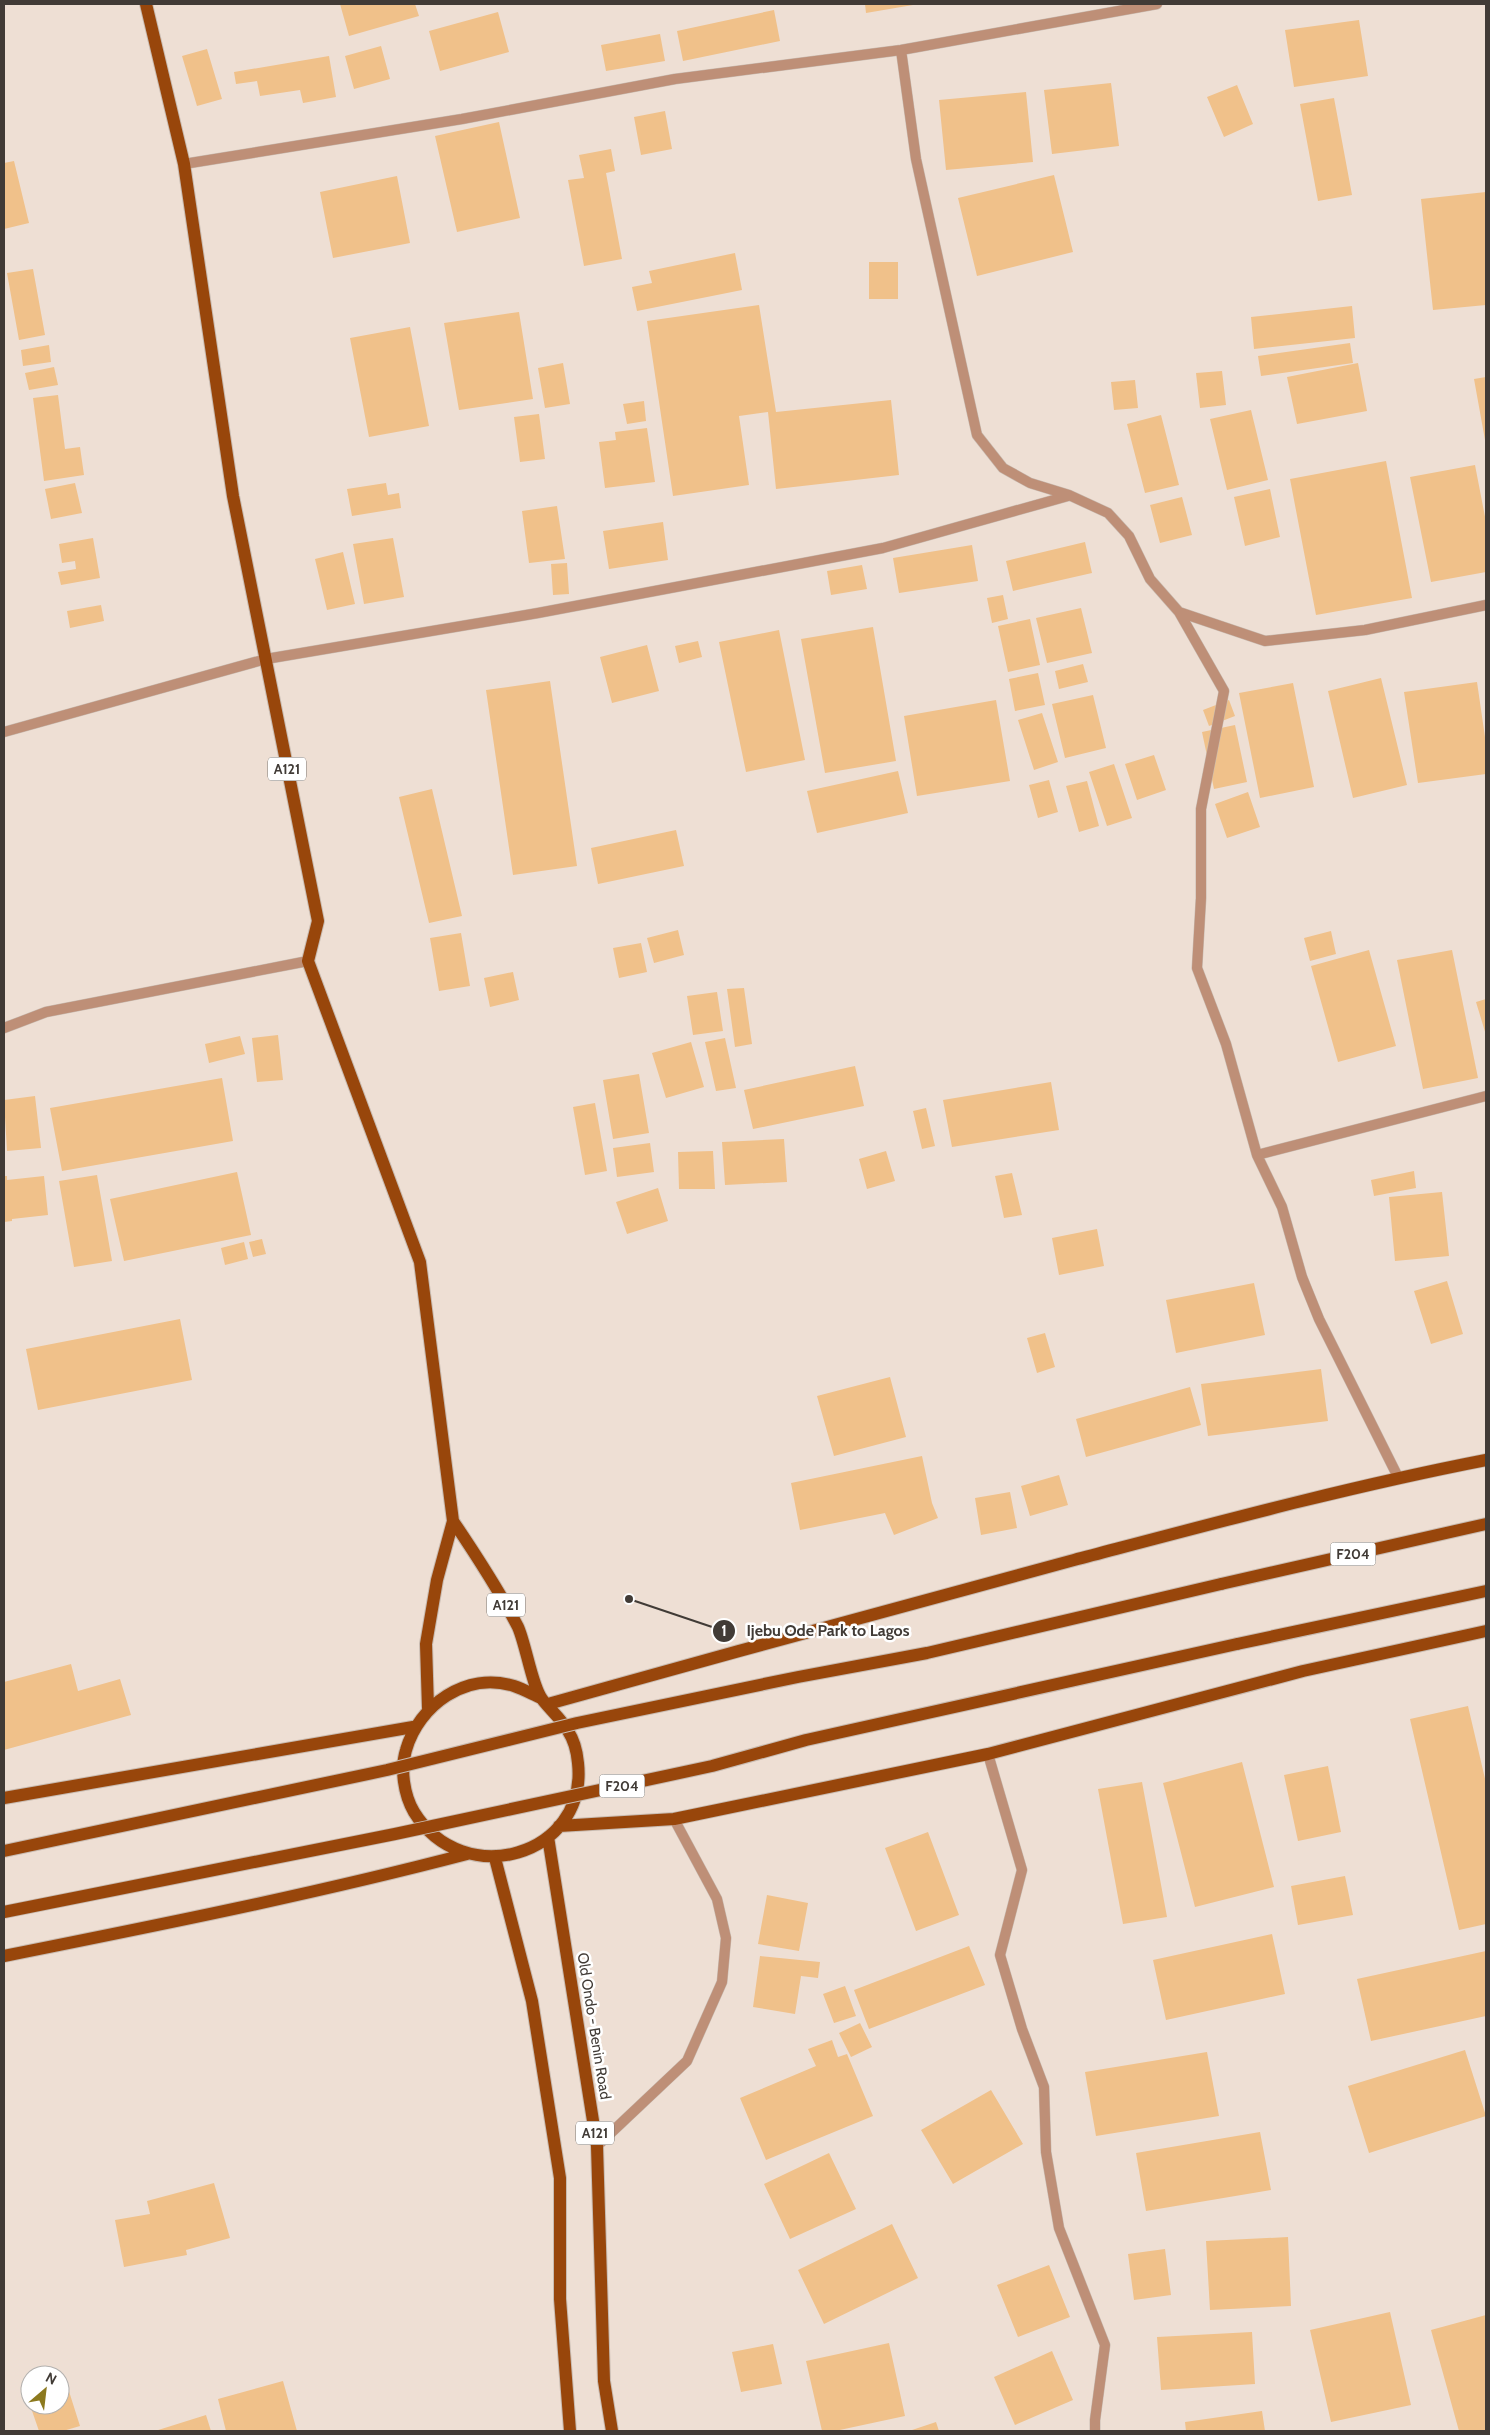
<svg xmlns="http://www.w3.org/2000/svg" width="1490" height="2435" font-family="Cabin,sans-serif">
	<rect width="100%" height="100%" fill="#eedfd4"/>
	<path fill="#f0c18a" d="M340 4H415L419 16 349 36Z
		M865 4H913V5L866 13Z
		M774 10 780 41 683 61 677 31Z
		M498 12 509 52 440 71 429 31Z
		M1359 20 1368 76 1294 87 1285 30Z
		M660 34 665 61 606 71 601 45Z
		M381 46 390 79 354 89 345 56Z
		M207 49 222 99 197 106 182 56Z
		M329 56 336 97 303 103 300 90 260 96 257 81 236 84 234 72Z
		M1111 83 1119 146 1052 154 1044 90Z
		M1237 85 1253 124 1224 137 1207 97Z
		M1026 92 1033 162 946 170 939 100Z
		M1334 98 1352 195 1318 201 1300 104Z
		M665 111 672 149 641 155 634 117Z
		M499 122 520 218 457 232 435 136Z
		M611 149 615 171 606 173 622 259 584 266 568 180 584 178 579 155Z
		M14 161 29 223 4 229V163Z
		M1054 175 1073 252 977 276 958 198Z
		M397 176 410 243 333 258 320 192Z
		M1486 192V305L1433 310 1421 199Z
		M735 253 742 290 637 311 632 287 652 283 649 271Z
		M869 262H898V299H869Z
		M33 269 45 335 19 340 7 273Z
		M759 305 776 412 891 400 899 475 776 489 768 412 739 416 749 485 673 496 647 321Z
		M1352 306 1355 338 1254 349 1251 317Z
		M519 312 533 399 459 410 444 323Z
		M410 327 429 426 369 437 350 338Z
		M1350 343 1353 363 1261 376 1258 356Z
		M49 345 51 362 23 366 21 350Z
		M563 363 570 404 545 408 538 368Z
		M1358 363 1367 411 1297 424 1287 377Z
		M54 367 58 385 29 390 25 373Z
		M1222 371 1226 405 1200 408 1196 373Z
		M1486 377V440H1485L1474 379Z
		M1135 380 1138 408 1114 410 1111 382Z
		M58 395 65 449 80 447 84 475 44 481 33 398Z
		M644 401 646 421 627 424 623 404Z
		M1251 410 1268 480 1227 490 1210 419Z
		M539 414 545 459 520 462 514 417Z
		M1161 415 1179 485 1145 493 1127 424Z
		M647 428 655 482 605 488 599 442 616 440 615 432Z
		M1386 461 1412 598 1316 615 1290 479Z
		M1475 465 1486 522V572L1431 582 1410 477Z
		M75 483 82 513 51 519 45 489Z
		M386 483 388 495 399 493 401 508 352 516 347 489Z
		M1270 489 1280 537 1245 546 1234 497Z
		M1182 497 1192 535 1160 543 1150 505Z
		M557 506 565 559 529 563 522 511Z
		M663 522 668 560 609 569 603 531Z
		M93 538 100 578 61 585 58 572 76 569 75 561 62 563 59 544Z
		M393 538 404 597 364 604 353 544Z
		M1085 542 1092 573 1013 591 1006 561Z
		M972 545 978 581 899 593 893 558Z
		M343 552 355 604 327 610 315 559Z
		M567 563 569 594 553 595 551 564Z
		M862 565 867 589 831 595 827 571Z
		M1003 595 1008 619 992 623 987 598Z
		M101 605 104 621 70 628 67 611Z
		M1081 608 1092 653 1047 663 1036 618Z
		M1030 619 1040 665 1008 672 998 626Z
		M873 627 896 761 825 773 801 639Z
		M779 630 805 760 746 772 719 642Z
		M698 641 702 657 679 663 675 646Z
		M647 645 659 691 612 703 600 657Z
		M1083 664 1088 682 1059 689 1055 671Z
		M1038 673 1045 705 1015 711 1009 679Z
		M1381 678 1407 785 1353 798 1328 691Z
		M550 681 577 866 513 875 486 690Z
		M1477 682 1486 744V774L1418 783 1404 692Z
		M1293 683 1314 787 1260 798 1239 693Z
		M1093 695 1106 748 1065 758 1052 704Z
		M996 700 1010 781 917 796 904 716Z
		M1229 700 1235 716 1209 726 1203 710Z
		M1042 713 1058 762 1034 770 1018 720Z
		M1235 725 1247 782 1214 789 1202 732Z
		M1154 755 1166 790 1137 800 1125 764Z
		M1114 764 1132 818 1107 826 1089 772Z
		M898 771 908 813 817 833 807 791Z
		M1049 780 1058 812 1038 818 1029 785Z
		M1087 781 1099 826 1079 832 1066 786Z
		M432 789 462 916 429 923 399 797Z
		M1248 792 1260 827 1227 838 1215 804Z
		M676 830 684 866 598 884 591 848Z
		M678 930 684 955 654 963 647 938Z
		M1331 931 1336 954 1310 961 1304 938Z
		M461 933 470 986 439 991 430 938Z
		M641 943 647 972 619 978 613 948Z
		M1369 950 1396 1046 1338 1062 1311 966Z
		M1452 950 1478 1078 1423 1089 1397 960Z
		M513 972 519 1000 490 1007 484 978Z
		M744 988 752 1044 735 1047 727 989Z
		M717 992 723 1031 693 1035 687 996Z
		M1486 999V1035L1476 1002Z
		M278 1035 283 1080 257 1082 252 1038Z
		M240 1036 245 1054 209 1063 205 1044Z
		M725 1038 736 1088 716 1091 705 1042Z
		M691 1042 704 1087 666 1098 652 1053Z
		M855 1066 864 1106 753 1129 744 1090Z
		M639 1074 649 1133 613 1139 603 1080Z
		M222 1078 233 1141 62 1171 50 1108Z
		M1051 1082 1059 1130 952 1147 943 1100Z
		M35 1096 41 1148 7 1151 4 1100Z
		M595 1103 607 1171 585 1175 573 1107Z
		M926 1108 935 1146 922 1149 913 1111Z
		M784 1139 787 1182 725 1185 722 1142Z
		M650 1143 654 1172 617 1177 613 1148Z
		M713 1151 715 1189H679L678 1152Z
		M886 1151 895 1181 867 1189 859 1159Z
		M1414 1171 1416 1188 1374 1196 1371 1180Z
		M237 1172 251 1235 124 1261 110 1199Z
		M1012 1173 1022 1215 1004 1218 995 1176Z
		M97 1175 112 1261 74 1267 59 1181Z
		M4 1176H7V1180L44 1176 48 1215 12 1219V1221L4 1222Z
		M658 1188 668 1221 627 1234 616 1202Z
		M1442 1192 1449 1256 1395 1261 1389 1197Z
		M1097 1229 1104 1266 1059 1275 1052 1238Z
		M262 1239 266 1254 253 1257 249 1242Z
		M244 1242 248 1259 225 1265 221 1248Z
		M1447 1281 1463 1334 1431 1344 1414 1291Z
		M1254 1283 1265 1335 1176 1353 1166 1300Z
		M180 1319 192 1380 38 1410 26 1349Z
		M1045 1333 1055 1367 1037 1373 1027 1338Z
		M1321 1369 1328 1421 1208 1436 1201 1384Z
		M890 1377 906 1437 834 1456 817 1396Z
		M1190 1387 1201 1425 1086 1457 1076 1419Z
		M922 1456 932 1503 938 1518 894 1535 885 1513 800 1530 791 1483Z
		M1059 1475 1068 1505 1030 1516 1021 1486Z
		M1010 1492 1017 1528 981 1535 975 1498Z
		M71 1664 78 1691 120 1679 131 1715 4 1750V1682Z
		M1468 1706 1486 1783V1924L1459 1930 1410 1719Z
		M1242 1762 1274 1887 1195 1907 1163 1783Z
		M1328 1766 1341 1832 1298 1841 1284 1775Z
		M1142 1782 1167 1917 1123 1924 1098 1789Z
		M928 1832 959 1915 916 1931 885 1848Z
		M1345 1876 1353 1915 1298 1925 1291 1886Z
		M767 1895 808 1903 799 1951 758 1944Z
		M1272 1934 1285 1994 1166 2020 1153 1960Z
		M969 1946 985 1985 869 2029 854 1990Z
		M1486 1951V2016L1371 2041 1357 1979Z
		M760 1956 820 1962 818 1978 801 1976 795 2014 753 2007Z
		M845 1986 856 2016 834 2023 823 1994Z
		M860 2023 872 2047 851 2057 839 2033Z
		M832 2040 838 2057 847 2054 873 2116 766 2160 740 2098 816 2066 808 2049Z
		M1465 2050 1486 2116 1369 2153 1348 2086Z
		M1207 2052 1219 2116 1096 2136 1085 2072Z
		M991 2090 1023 2144 953 2184 921 2130Z
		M1260 2132 1271 2190 1146 2211 1136 2153Z
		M829 2153 856 2209 790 2239 764 2184Z
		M214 2183 230 2238 186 2250 187 2255 124 2267 115 2220 150 2214 147 2201Z
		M892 2224 918 2278 824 2324 798 2270Z
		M1288 2237 1291 2306 1210 2310 1206 2241Z
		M1165 2249 1171 2295 1134 2300 1128 2254Z
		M1049 2265 1070 2317 1018 2337 997 2285Z
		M1390 2312 1411 2405 1331 2422 1310 2330Z
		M1486 2315V2431H1459L1431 2330Z
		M1252 2332 1255 2384 1161 2390 1157 2337Z
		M889 2343 905 2416 835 2431H822L806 2361Z
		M773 2344 782 2384 741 2392 732 2352Z
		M1052 2351 1073 2400 1015 2425 994 2377Z
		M283 2381 297 2431H226L218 2399Z
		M67 2385 80 2426 63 2431H39L30 2405H60V2387Z
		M1262 2411 1265 2431H1186L1185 2422Z
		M206 2415 211 2431H155Z
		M936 2422 939 2431H909Z"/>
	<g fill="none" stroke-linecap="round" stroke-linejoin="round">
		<defs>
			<path id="service" d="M597 2146 687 2061 722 1982 726 1938 717 1899 674 1819"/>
			<path id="minor" d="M901 50 916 159 977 435 1003 468 1030 483 1069 495 1108 513 1129 536 1150 579 1179 612 1224 691 1201 809V898L1197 968 1226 1044 1257 1155 1282 1207 1302 1277 1319 1319 1398 1477
				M184 164 462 119 675 79 901 50 1157 4
				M1179 612 1265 641 1365 630 1486 605
				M4 732 266 659 538 613 883 548 1068 496
				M4 1028 46 1012 308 961
				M1257 1155 1486 1096
				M988 1754 1022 1870 1000 1955 1022 2029 1044 2087 1046 2152 1059 2228 1105 2345 1095 2420V2431"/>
			<path id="primary" d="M146 4 184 164 233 496 318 921 308 961 420 1262 453 1521 437 1580 426 1644 428 1708
				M453 1521C476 1555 499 1590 518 1627 526 1645 532 1686 542 1699 550 1710 561 1718 568 1731 574 1740 577 1752 578 1763 588 1856 463 1892 414 1812 404 1795 400 1769 406 1750 419 1705 466 1671 514 1686 523 1689 532 1694 541 1698
				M1221 1584 1486 1524
				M1237 1644 1486 1591
				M548 1704C723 1655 899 1607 1074 1560 1211 1524 1347 1487 1486 1460
				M4 1798 413 1727
				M559 1826 674 1819 988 1754 1303 1671 1486 1631
				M548 1837 597 2146 604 2381 612 2431
				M495 1858 532 2001 560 2178V2299L570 2431
				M4 1956C159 1925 314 1894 467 1854"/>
		</defs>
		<use href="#service" stroke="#c8bbb1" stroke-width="11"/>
		<use href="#minor" stroke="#c8bbb1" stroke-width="11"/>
		<use href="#primary" stroke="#c8bbb1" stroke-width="14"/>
		<use href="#service" stroke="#be8f77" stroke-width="10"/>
		<use href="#minor" stroke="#be8f77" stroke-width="10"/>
		<use href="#primary" stroke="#98460b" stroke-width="12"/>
		<defs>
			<path id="primary-bridge" d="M4 1851 387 1770 577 1723 798 1677 927 1653 1221 1584
				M4 1912 395 1834 712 1766 806 1740 1237 1644"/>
		</defs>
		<use href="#primary-bridge" stroke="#c8bbb1" stroke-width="14" stroke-linecap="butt"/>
		<use href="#primary-bridge" stroke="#98460b" stroke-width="12"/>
	</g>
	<g text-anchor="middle" stroke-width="5" stroke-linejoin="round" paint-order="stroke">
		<g fill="#fff" stroke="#7a7672" stroke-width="1">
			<rect x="268" y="757.5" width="38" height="23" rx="4"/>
			<rect x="1330.5" y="1542.5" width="45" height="23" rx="4"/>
			<rect x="487" y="1593.5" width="38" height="23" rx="4"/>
			<rect x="599.5" y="1774.5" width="45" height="23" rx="4"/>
			<rect x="576" y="2121.5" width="38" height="23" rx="4"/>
		</g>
		<g font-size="14" font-weight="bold" fill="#413b36">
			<text x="287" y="774">A121</text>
			<text x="1353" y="1559">F204</text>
			<text x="506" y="1610">A121</text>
			<text x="622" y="1791">F204</text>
			<text x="595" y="2138">A121</text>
		</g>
		<g font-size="15" fill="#413b36" stroke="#fff">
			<text transform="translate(594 2026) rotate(81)" y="5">Old Ondo - Benin Road</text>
		</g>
	</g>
	<path fill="none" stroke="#413b36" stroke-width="2" d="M629 1599L724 1631"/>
	<g fill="#413b36" stroke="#fff" stroke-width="2">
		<circle cx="629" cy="1599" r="5"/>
		<circle cx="724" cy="1631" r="12"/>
	</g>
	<g font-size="15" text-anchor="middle" font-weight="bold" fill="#fff">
		<text x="724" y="1636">1</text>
	</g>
	<g font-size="16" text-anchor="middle" font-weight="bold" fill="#413b36" stroke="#fff" stroke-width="5" stroke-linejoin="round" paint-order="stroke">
		<text x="828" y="1636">Ijebu Ode Park to Lagos</text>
	</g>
	<rect width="1490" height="2435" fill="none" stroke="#413b36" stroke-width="10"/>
	<g transform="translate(45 2390) rotate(28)"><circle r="24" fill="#ffffff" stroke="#b3b1af"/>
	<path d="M0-4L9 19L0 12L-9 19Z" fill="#8c791e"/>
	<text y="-8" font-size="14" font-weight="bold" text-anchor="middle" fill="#413b36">N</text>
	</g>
</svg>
